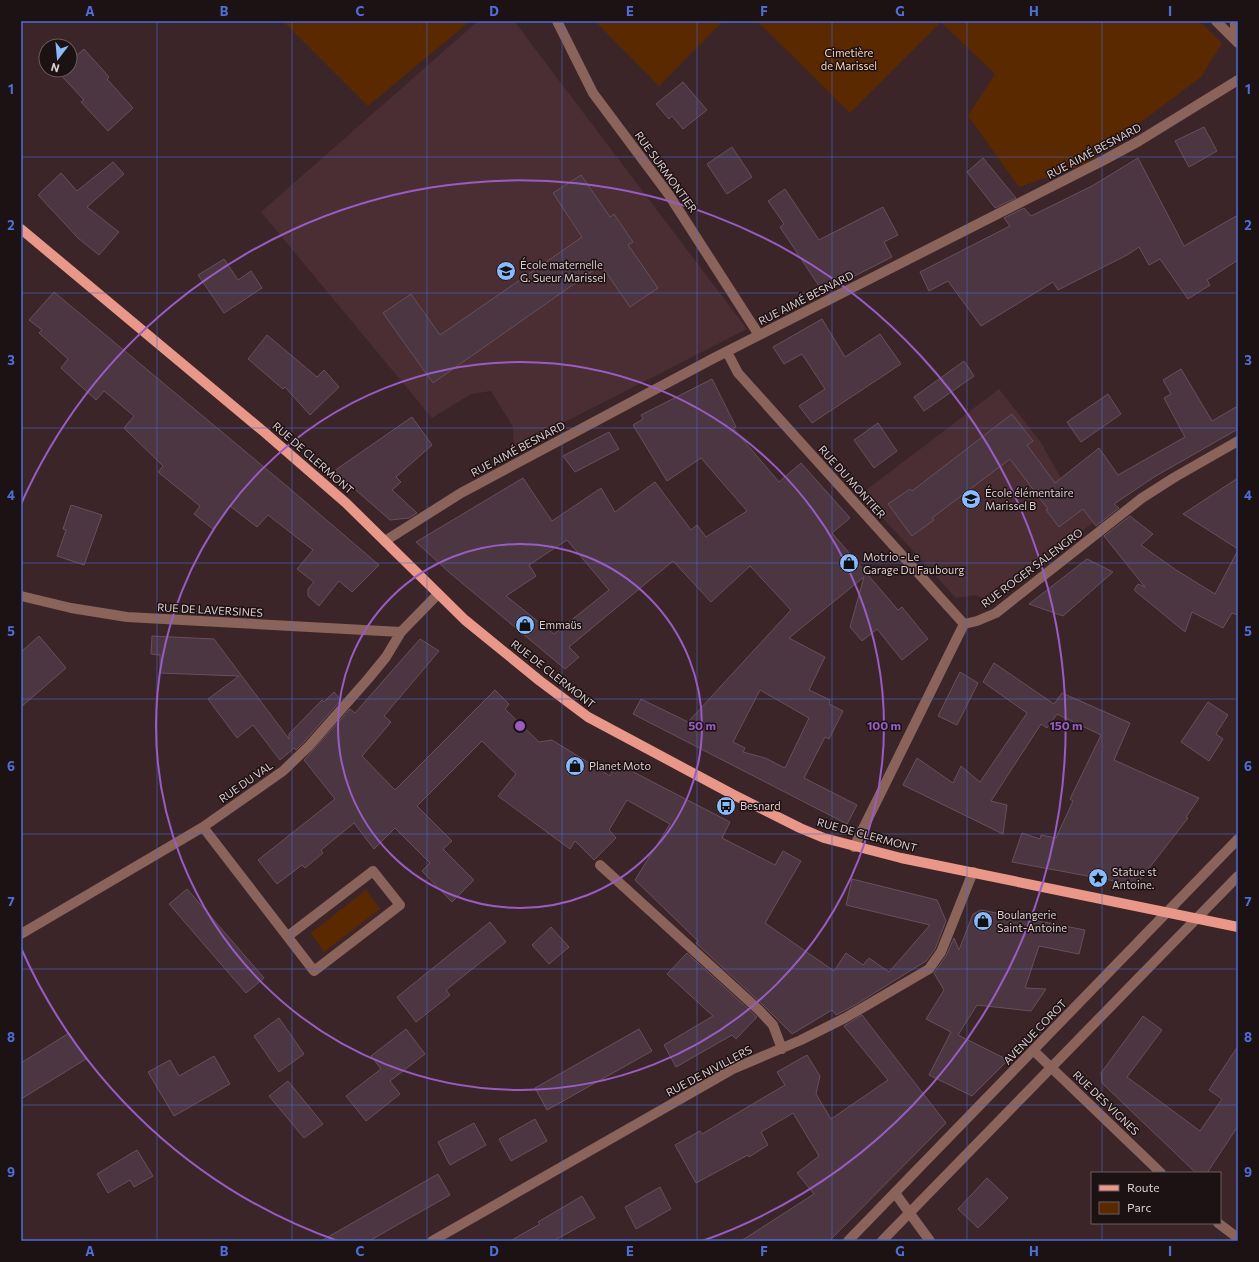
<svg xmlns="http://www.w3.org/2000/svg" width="1259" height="1262" font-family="Commissioner,sans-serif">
	<rect width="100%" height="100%" fill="#3c2529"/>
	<path fill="#4b2e33" d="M478 21H514L747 329 514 448 513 427 491 391 471 394 432 418 261 212Z
		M999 389 1040 441 1066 487 1094 522 989 600 975 595 956 598 861 494Z"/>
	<path fill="#5b2900" d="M283 21H470L368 106Z
		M595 21H723L659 86Z
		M757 21H1199L1222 43 1201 77 1084 165 1019 187 968 116 995 74 941 22 850 113Z
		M366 890 380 909 324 952 311 933Z"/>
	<path fill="#4b3641" stroke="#67505c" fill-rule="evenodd" d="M84 49 109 77 107 79 133 108 108 131 81 102 84 100 58 72 60 70H70V61Z
		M683 82 707 110 683 129 672 116 669 119 656 104Z
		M1204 127 1217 151 1189 167 1175 141Z
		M732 147 752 177 727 194 707 164Z
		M983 158 1016 198 995 208 967 172Z
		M1138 158 1184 246 1238 215V260L1207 280 1210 285 1188 299 1160 259 1149 265 1139 247 1127 255 1058 290 1053 282 981 326 948 281 929 291 920 272 1010 226 1004 218 1024 208 1031 216 1092 186Z
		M113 162 124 174 87 207 119 232 99 255 78 238 38 195 61 173 77 191Z
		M581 175 610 217 614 214 633 242 628 245 658 288 630 307 601 265 433 383 383 313 411 294 440 335 549 260 582 237 553 193Z
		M785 189 819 240 883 207 898 235 884 242 892 257 823 292 780 227 784 224 768 201Z
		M224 259 238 280 251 271 262 288 224 313 198 275Z
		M54 292 289 488 379 565 352 592 339 581 319 606 308 596V589L314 582 297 569 313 550 268 515 257 527 230 506 213 529 194 514 200 506 158 472 163 466 124 428 134 416 104 391 96 400 61 368 68 359 39 333 42 330 29 320Z
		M822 319 845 357 880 334 901 364 812 423 799 406 825 389 802 354 784 364 773 347Z
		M267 335 317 377 324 370 339 387 310 415 285 387 283 389 248 359Z
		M964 361 974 376 924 411 914 397Z
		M1181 369 1212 421 1238 406V429L1154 477 1114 504 1119 508 1096 526 1083 509 1059 527 1046 510 1048 509 1010 459 932 518 934 520 912 536 888 504 910 489 912 491 1012 414 1033 441 1027 445 1055 483 1099 448 1118 475 1185 437 1164 398 1171 394 1163 380Z
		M712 379 736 427 733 428 779 482 801 463 850 518 832 533 898 610 902 607 928 639 902 660 877 629 862 641 850 627 864 577 789 638 825 657 809 690 830 700 829 704 843 711 829 739 825 737 804 778 857 805 847 824 633 714 641 699 688 722 791 610 750 566 711 602 673 561 569 647 579 657 565 669 450 573 416 542 523 478 552 521 601 488 615 512 655 482 691 530 697 525 706 537 747 511 701 458 667 481 633 425 643 419 641 415ZM567 540 609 590 554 634 506 596 536 576 529 565ZM760 690 809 718 785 768 765 758 743 752 745 748 733 742Z
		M1108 394 1121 414 1081 442 1067 422Z
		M412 417 432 445 396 477 401 482 392 490 417 513 409 518 390 520 334 471Z
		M878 423 897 451 874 468 854 440Z
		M609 432 619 449 575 472 563 456Z
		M1238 478V549L1183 514Z
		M71 505 102 515 84 565 57 556 66 530 63 529Z
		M1130 516 1153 534 1141 545 1176 570 1215 594 1238 550V615L1232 613 1223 628 1192 612 1185 632 1134 590 1138 584 1145 587 1104 536Z
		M1087 559 1113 572 1063 616 1029 604Z
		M39 636 66 668 21 707V652Z
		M152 636 214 639 289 739V734L322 700 324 702 334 692 341 700 304 742 296 750 294 748 280 760 253 725 237 738 208 699 239 676 160 673V655L151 654Z
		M420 639 439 651 384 716 391 722 362 756 395 790 495 690 509 704 505 709 539 742 552 740 610 776 616 763 730 822 722 838 775 865 783 851 801 861 765 923 834 971 846 953 863 965 869 958 889 972 930 925 846 905 852 879 937 900 946 921 935 949 926 961 855 1005 836 1015 832 1010 792 1034 763 1005 696 943 698 941 635 880 670 824 627 800 609 830 616 838 594 860 575 841 570 849 498 796 516 774 482 741 417 806 452 841 443 849 474 880 452 902 422 871 430 863 395 828 374 849 354 823 321 850 323 853 305 868 302 865 277 884 258 860 335 799 304 760 350 709 355 713Z
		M994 663 1054 704 1062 693 1130 723 1114 760 1199 798 1186 817 1188 818 1136 885 1012 862 1022 833 1040 839 1041 835 1056 838 1073 801 1070 799 1101 735 1057 714 1047 728 1041 724 991 801 1007 805 1003 834 903 785 917 758 953 783 961 766 980 782 1027 713 983 682Z
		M960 672 978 683 957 725 938 716Z
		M1208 702 1228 715 1216 734 1223 739 1209 761 1181 742Z
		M187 889 264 978 246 993 169 904Z
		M981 910 1085 930 1079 954 1039 946 1025 988 1046 989 1031 1011 977 1005 958 1035 1008 1060 972 1096 929 1075 951 1032 926 1019 944 990 934 973 946 956 954 938 959 950 973 914Z
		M490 922 506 942 446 990 450 995 416 1022 397 997Z
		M551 927 569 947 549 964 532 945Z
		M687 953 757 1017 736 1039 732 1035 676 1067 664 1045 713 1016 667 974Z
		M862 1015 946 1123 829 1241H741L814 1194 797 1173 819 1156 793 1113 761 1132 768 1145 749 1157 748 1155 696 1183 675 1145 700 1131 702 1134 785 1085 777 1072 807 1055 820 1076 816 1094 831 1119 888 1080 844 1026Z
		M1143 1016 1162 1030 1127 1077 1200 1131 1222 1099 1209 1090 1238 1046V1126L1207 1173H1196L1102 1083 1101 1073Z
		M279 1018 304 1054 279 1072 254 1036Z
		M406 1029 425 1054 390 1081 400 1094 366 1121 346 1096 381 1069 371 1056Z
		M639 1029 652 1051 547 1110 535 1088Z
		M69 1033 86 1059 21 1099V1063Z
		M214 1056 230 1084 174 1116 148 1072 170 1060 179 1076Z
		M288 1081 323 1124 304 1138 269 1096Z
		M535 1119 547 1141 511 1161 499 1139Z
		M474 1123 486 1145 450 1165 438 1142Z
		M137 1150 153 1176 134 1187 130 1180 108 1193 97 1174Z
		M438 1174 450 1195 369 1241H321Z
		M987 1178 1008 1198 978 1228 958 1209Z
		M660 1187 671 1209 636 1229 625 1207Z
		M582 1196 595 1218 553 1241H510L540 1224 538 1222Z"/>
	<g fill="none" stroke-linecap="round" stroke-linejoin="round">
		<path stroke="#8a635b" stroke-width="10" d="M557 21 593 93 669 195 759 335
			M1216 21 1238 43
			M1235 21V34L1238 41
			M727 352 738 373 964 624
			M385 541 461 493 714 358 1104 160 1139 141 1238 80
			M21 596 71 608 127 617 401 632
			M964 624 977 621 996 613 1142 498 1175 477 1238 441
			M203 827 314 971 400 905 373 871 288 936
			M854 847 964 624
			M600 865 759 1010 773 1025 782 1049
			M21 934 203 827 283 771 309 746 368 679 386 657 401 632 438 594
			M1034 1051 1161 1173
			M895 1193 930 1241
			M1218 1223 1238 1238
			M432 1241 733 1069 801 1040 845 1018 929 969 941 952 973 872
			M848 1241 1238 839
			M882 1241 1238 876"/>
		<path stroke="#e89788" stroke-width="10" d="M21 229 263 431 346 503 465 620 540 681 588 717 732 794 800 828 824 838 901 858 1238 927"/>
	</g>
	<path fill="none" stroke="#4d6ed6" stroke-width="1" stroke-opacity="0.55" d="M157 21V1241M292 21V1241M427 21V1241M562 21V1241M697 21V1241M832 21V1241M967 21V1241M1102 21V1173M21 157H1238M21 293H1238M21 428H1238M21 563H1238M21 699H1238M21 834H1238M21 969H1238M21 1105H1238M1102 1223V1241"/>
	<g fill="none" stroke="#985cc4" stroke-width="2">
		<circle cx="520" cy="726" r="182"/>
		<circle cx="520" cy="726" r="364"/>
		<path d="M338 1241A546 546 0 0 1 21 948M21 504A546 546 0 1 1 702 1241"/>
	</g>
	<defs>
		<symbol id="school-disc" viewBox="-11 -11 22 22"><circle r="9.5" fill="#89bafc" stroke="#1c1113"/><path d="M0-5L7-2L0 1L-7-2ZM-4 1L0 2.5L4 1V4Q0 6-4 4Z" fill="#111"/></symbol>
		<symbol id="shop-disc" viewBox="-11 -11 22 22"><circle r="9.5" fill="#89bafc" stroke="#1c1113"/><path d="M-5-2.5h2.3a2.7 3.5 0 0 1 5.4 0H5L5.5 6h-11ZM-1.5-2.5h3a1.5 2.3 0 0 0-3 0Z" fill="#111"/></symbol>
		<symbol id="bus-disc" viewBox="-11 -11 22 22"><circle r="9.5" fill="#89bafc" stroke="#1c1113"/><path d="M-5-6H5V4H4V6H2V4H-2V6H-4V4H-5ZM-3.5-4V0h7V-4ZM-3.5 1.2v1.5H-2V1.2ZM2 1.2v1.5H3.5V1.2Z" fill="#111"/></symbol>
		<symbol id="sight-disc" viewBox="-11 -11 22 22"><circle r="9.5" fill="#89bafc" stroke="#1c1113"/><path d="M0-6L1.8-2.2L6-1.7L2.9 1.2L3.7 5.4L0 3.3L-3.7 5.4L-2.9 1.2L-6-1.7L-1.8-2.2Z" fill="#111"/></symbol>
	</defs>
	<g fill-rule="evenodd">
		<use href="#school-disc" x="495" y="260" width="22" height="22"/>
		<use href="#school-disc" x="960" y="488" width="22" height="22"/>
		<use href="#shop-disc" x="838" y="552" width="22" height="22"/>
		<use href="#shop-disc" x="514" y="614" width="22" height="22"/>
		<use href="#shop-disc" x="564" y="755" width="22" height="22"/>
		<use href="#bus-disc" x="715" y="795" width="22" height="22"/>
		<use href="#sight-disc" x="1087" y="867" width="22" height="22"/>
		<use href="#shop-disc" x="972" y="910" width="22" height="22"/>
	</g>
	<g text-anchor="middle" stroke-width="3" stroke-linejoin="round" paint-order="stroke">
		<g font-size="11" fill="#fed4b9" stroke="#1c1113">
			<text x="849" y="57">Cimetière<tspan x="849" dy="13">de Marissel</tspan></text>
		</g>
		<g font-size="11" fill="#ddcdcf" stroke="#1c1113">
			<text transform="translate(1094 151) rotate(-28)" y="4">RUE AIMÉ BESNARD</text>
			<text transform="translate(666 172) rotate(54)" y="4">RUE SURMONTIER</text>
			<text transform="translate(806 298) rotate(-27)" y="4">RUE AIMÉ BESNARD</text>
			<text transform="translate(518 449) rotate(-28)" y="4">RUE AIMÉ BESNARD</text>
			<text transform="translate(313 458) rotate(41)" y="4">RUE DE CLERMONT</text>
			<text transform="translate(852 482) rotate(48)" y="4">RUE DU MONTIER</text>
			<text transform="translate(1032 568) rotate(-37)" y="4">RUE ROGER SALENGRO</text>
			<text transform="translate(210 610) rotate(3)" y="4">RUE DE LAVERSINES</text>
			<text transform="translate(553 674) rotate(38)" y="4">RUE DE CLERMONT</text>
			<text transform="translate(246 782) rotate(-35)" y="4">RUE DU VAL</text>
			<text transform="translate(867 835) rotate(15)" y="4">RUE DE CLERMONT</text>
			<text transform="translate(1035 1032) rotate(-46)" y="4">AVENUE COROT</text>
			<text transform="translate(709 1071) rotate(-28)" y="4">RUE DE NIVILLERS</text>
			<text transform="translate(1106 1103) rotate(44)" y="4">RUE DES VIGNES</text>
		</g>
		<g font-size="11" fill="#ddcdcf" stroke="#1c1113" text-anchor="start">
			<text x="520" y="269">École maternelle<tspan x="520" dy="13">G. Sueur Marissel</tspan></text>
			<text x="985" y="497">École élémentaire<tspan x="985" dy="13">Marissel B</tspan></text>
			<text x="863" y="561">Motrio - Le<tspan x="863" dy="13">Garage Du Faubourg</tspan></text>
			<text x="539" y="629">Emmaüs</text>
			<text x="589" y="770">Planet Moto</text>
			<text x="740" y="810">Besnard</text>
			<text x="1112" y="876">Statue st<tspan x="1112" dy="13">Antoine.</tspan></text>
			<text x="997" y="919">Boulangerie<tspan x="997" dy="13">Saint-Antoine</tspan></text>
		</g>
	</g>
	<circle cx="520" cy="726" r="6" fill="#985cc4" stroke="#1c1113" stroke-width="2"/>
	<g font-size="12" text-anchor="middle" font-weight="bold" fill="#985cc4" stroke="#1c1113" stroke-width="3" stroke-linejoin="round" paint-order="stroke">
		<text x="702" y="730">50 m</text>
		<text x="884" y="730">100 m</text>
		<text x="1066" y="730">150 m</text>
	</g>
	<rect width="1259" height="1262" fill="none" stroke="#1c1113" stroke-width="44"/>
	<rect x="1091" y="1172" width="130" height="52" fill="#1c1113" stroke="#695c5e"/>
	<rect x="1099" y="1185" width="20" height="6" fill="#e89788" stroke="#695c5e"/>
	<text x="1127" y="1192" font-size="12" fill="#ddcdcf">Route</text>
	<rect x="1099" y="1202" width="20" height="12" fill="#5b2900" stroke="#695c5e"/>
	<text x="1127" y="1212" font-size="12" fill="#ddcdcf">Parc</text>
	<g transform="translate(58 58) rotate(196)"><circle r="19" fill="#1c1113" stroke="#695c5e"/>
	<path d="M0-3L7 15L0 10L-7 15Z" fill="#89bafc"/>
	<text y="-6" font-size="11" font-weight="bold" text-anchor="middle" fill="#ddcdcf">N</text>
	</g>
	<rect x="22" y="22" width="1215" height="1218" fill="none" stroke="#4d6ed6" stroke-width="1.5"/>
	<g font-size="13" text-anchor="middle" font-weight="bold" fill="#4d6ed6">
		<text x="90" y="16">A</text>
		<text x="224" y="16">B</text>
		<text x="360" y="16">C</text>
		<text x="494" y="16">D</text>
		<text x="630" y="16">E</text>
		<text x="764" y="16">F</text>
		<text x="900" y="16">G</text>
		<text x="1034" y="16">H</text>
		<text x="1170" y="16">I</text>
		<text x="11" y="94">1</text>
		<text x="1248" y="94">1</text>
		<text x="11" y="230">2</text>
		<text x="1248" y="230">2</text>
		<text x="11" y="365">3</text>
		<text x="1248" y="365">3</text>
		<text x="11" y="500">4</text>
		<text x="1248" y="500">4</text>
		<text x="11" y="636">5</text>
		<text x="1248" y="636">5</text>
		<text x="11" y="771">6</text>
		<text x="1248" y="771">6</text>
		<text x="11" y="906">7</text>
		<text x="1248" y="906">7</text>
		<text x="11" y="1042">8</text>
		<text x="1248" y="1042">8</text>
		<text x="11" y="1177">9</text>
		<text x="1248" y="1177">9</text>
		<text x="90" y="1256">A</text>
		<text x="224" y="1256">B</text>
		<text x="360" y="1256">C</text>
		<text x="494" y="1256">D</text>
		<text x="630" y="1256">E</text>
		<text x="764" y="1256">F</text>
		<text x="900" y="1256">G</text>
		<text x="1034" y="1256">H</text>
		<text x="1170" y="1256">I</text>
	</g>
</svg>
